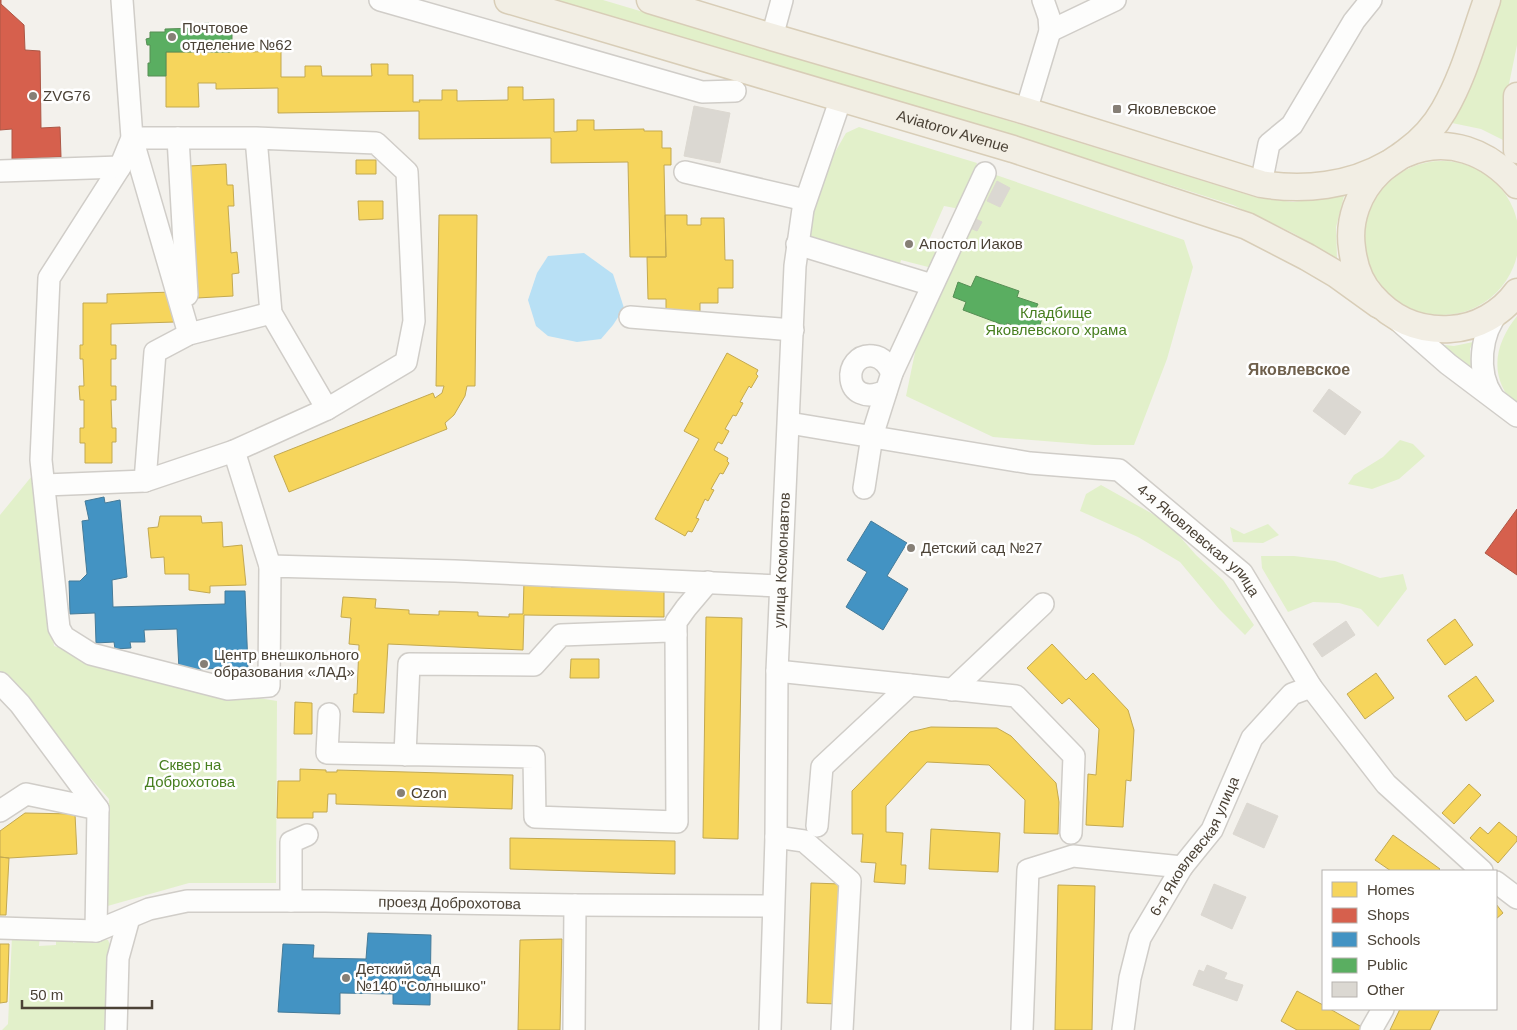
<svg xmlns="http://www.w3.org/2000/svg" width="1517" height="1030" font-family="Arial,sans-serif">
	<rect width="100%" height="100%" fill="#f3f1ec"/>
	<path fill="#e2f0ca" d="M557 0H603L1022 125 1258 198 1293 202 1344 196 1336 227 1337 259 1293 233 1233 205 1018 137Z
		M1498 0H1517V45L1509 84 1507 142 1481 129 1452 123 1461 105Z
		M859 127 977 163 960 209 944 206 928 242 940 250 932 268 901 260 899 268 810 243 804 235 815 187 846 133Z
		M1365 238a77 77 0 1 1 154 0a77 77 0 1 1-154 0Z
		M996 175 1184 240 1193 267 1167 359 1134 445H1094L993 437 906 396 924 309 932 311 966 241 961 233Z
		M1517 316V404C1510 400 1505 393 1502 386 1491 361 1501 336 1517 316Z
		M1473 342 1470 349 1471 369 1435 344 1454 346Z
		M1400 440 1413 444 1425 456 1399 479 1372 489 1348 484 1354 475 1383 457Z
		M36 471 40 500 54 646 166 683 277 701 276 883H189L104 907 109 799 0 676V515Z
		M1101 485 1167 522 1196 555 1223 580 1254 625 1245 635 1219 609 1180 562 1138 537 1080 511 1086 494Z
		M1268 524 1279 535 1263 543 1233 542 1230 527 1244 534Z
		M1261 556H1294L1335 561 1380 578 1403 574 1407 589 1378 627 1361 609 1339 603 1313 602 1288 612 1262 568Z
		M56 934H73V943L97 937 108 940 112 950 108 1030H2L8 1024 12 936H40L39 946 56 945Z"/>
	<path fill="#b8e0f5" d="M584 253 613 274 624 308 613 325 601 339 577 342 548 336 536 326 528 300 537 273 548 256Z"/>
	<path fill="#f6d55c" stroke="#c3a951" d="M232 41H251V52L281 51V77H305V66H321L322 76H372L371 64H388V75H413V102H420L419 100H442V90H457V101L508 100V87H523V100L554 99V132L577 131V120H594V130L644 129V131H662V148H671V165H664L666 257H630L628 162 551 163V138L419 139V111L278 113V88L216 89V83H198L199 107H166V52H232Z
		M356 160H376V174H356Z
		M226 164 227 185H233L234 206H228L231 253 237 252 239 273 232 274 233 296 197 298 189 166Z
		M358 201H383V219L359 220Z
		M439 215H477L475 386H467L465 396 454 415 445 423 447 429 289 492 274 456 433 393 435 398 442 393 444 386H436Z
		M665 215H687V225H701V218H724L725 260H733V288H718V303H700V312H666V299H648L647 257H666Z
		M174 292 175 322 111 324V345H116V359H111V386H116V400H111L112 428H116V442H112V463H85V443H80V428H84V400H80L79 386H84L83 359H80V345H83V303H107V294Z
		M727 353 758 370 756 374 758 376 751 388 749 386 740 402 743 403 736 416 733 415 725 429 729 431 722 444 718 442 714 450 728 458 727 461 729 463 723 474 720 473 711 489 714 490 708 501 705 499 696 518 699 519 692 532 688 531 685 536 655 519 699 439 684 431Z
		M160 516H201L202 523 222 522 223 547 242 545 246 585 210 586V593L189 590V574H165L164 557 151 558 148 528 158 527Z
		M524 582 551 583V587L664 585V617L524 615 523 650 388 644 384 713 353 712 354 694H357L359 645 349 644 351 618 341 617 343 597 376 599 375 608 409 610V614L439 615V611L478 612V616L509 617V614H523Z
		M706 617 742 618 738 839 703 838Z
		M1455 619 1473 645 1445 665 1427 640Z
		M1052 644 1086 680 1093 673 1128 710 1134 730 1131 781 1126 780 1123 827 1086 825 1088 774 1096 775 1099 729 1069 698 1062 704 1027 668Z
		M571 659H599V678H570Z
		M1376 673 1394 698 1365 719 1347 694Z
		M1476 676 1494 701 1466 721 1448 696Z
		M295 702 312 703V734H294Z
		M931 727 997 728 1011 736 1056 783 1059 802 1058 834 1024 833 1025 800 989 765 927 762 886 806V832L903 833 901 865H906L905 884 874 882 876 863 861 862 863 834H852V791L910 732Z
		M300 769 326 770V772H337V770L513 775 512 809 336 804V794H328L327 812H313V818H277L278 781H300Z
		M1469 784 1481 795 1454 824 1442 813Z
		M25 813 75 814 77 854 9 858 0 857V831Z
		M1499 822 1517 837V841L1498 863 1470 838 1480 827 1488 834Z
		M931 829 1000 833 998 872 929 869Z
		M1393 835 1440 869 1438 871H1391L1375 860Z
		M510 838 675 841V874L510 869Z
		M0 857 9 858 6 915H0Z
		M811 883 842 884 838 1004 807 1003Z
		M1058 885 1095 886 1092 1030H1055Z
		M1496 904 1503 913 1496 919Z
		M562 939 560 1030H518L520 940Z
		M0 944H9L7 1002 0 1003Z
		M1297 991 1323 1005V1009H1330L1367 1030H1297L1281 1021Z
		M1400 1009H1440L1430 1030H1390Z"/>
	<path fill="#d6604d" stroke="#ac5746" d="M0 0H1V4L24 25 25 50 40 51 41 128 60 127 61 157 12 159V129L0 130Z
		M1517 509V575L1485 553Z"/>
	<path fill="#4393c3" stroke="#457b99" d="M104 497 105 503 120 500 127 577 112 580 113 607 225 604V591H245L248 667 179 670 177 629 144 630 145 642H130L131 648 115 649 114 642 96 643 95 613 70 614 69 581H80L87 574 82 521 89 520 85 501Z
		M871 521 907 543 887 576 908 589 883 630 846 607 867 572 847 560Z
		M368 933 431 935 430 1005 393 1004V994L340 993V1014L278 1012 283 944 314 945 313 958 366 959Z"/>
	<path fill="#5aae61" stroke="#568e54" d="M209 23V28H232V52H166V76H148V63H150V45H147L146 39 150 38V32H165V29L199 28V24Z
		M976 276 1019 291 1017 297 1038 304 1036 308 1040 311 1042 318 1040 325 1036 328 1028 329V331L1007 323 1006 326 963 310 966 302 953 297 958 282 971 287Z"/>
	<path fill="#dbd8d2" stroke="#dcd8d1" d="M694 106 730 113 720 163 684 156Z
		M997 181 1010 188 1000 207 987 201Z
		M976 219 982 222 977 231 970 228Z
		M1329 389 1361 412 1345 435 1313 411Z
		M1346 621 1355 635 1322 657 1313 644Z
		M1247 803 1278 816 1264 848 1233 834Z
		M1214 884 1246 897 1232 929 1201 915Z
		M1207 965 1227 973 1224 979 1243 985 1237 1001 1193 985 1199 970 1204 972Z"/>
	<g fill="none" stroke-linecap="round" stroke-linejoin="round">
		<defs>
			<g id="minor">
				<path d="M122 0 132 138 120 167 49 278 41 460 59 628 64 637 91 654 228 689 269 686 270 566 455 571 780 586"/>
				<path d="M380 0 702 92 735 91"/>
				<path d="M1050 31 1115 0"/>
				<path d="M772 37 782 0"/>
				<path d="M1026 111 1050 31 1049 17 1043 0"/>
				<path d="M178 138 187 295"/>
				<path d="M0 171 120 167"/>
				<path d="M685 172 805 200"/>
				<path d="M1261 184 1269 144 1292 125 1354 21 1371 0"/>
				<path d="M797 244 932 285"/>
				<path d="M630 317 793 330"/>
				<path d="M1399 321 1448 364 1517 416"/>
				<path d="M189 334 132 138H256L376 143 407 172 414 321 406 362 327 409 271 313 256 138"/>
				<path d="M886 391C841 410 842 352 873 356 883 357 888 365 892 373"/>
				<path d="M1493 397C1476 372 1480 333 1500 310"/>
				<path id="s1" d="M789 423 1030 463 1119 470 1242 573 1311 687 1386 784 1482 871"/>
				<path d="M234 451 270 566"/>
				<path d="M145 481 155 352 189 334 271 313"/>
				<path d="M45 485 145 481 234 451 327 409"/>
				<path d="M864 488 872 436 892 373 985 173"/>
				<path d="M676 635V622L686 608 708 582"/>
				<path d="M777 671 1016 696 1074 756 1071 833"/>
				<path d="M0 683 20 704 98 809 96 931"/>
				<path d="M952 690 1043 604"/>
				<path d="M329 714 327 753 534 757 535 817 677 822 676 635 669 631 561 635 534 665 409 664 405 755"/>
				<path d="M0 811 26 794 98 809"/>
				<path d="M817 826 822 767 910 685"/>
				<path d="M776 837 804 841 850 881 842 1030"/>
				<path d="M1496 882 1517 898"/>
				<path d="M291 901V842L307 835"/>
				<path id="s2" d="M0 928 96 931 149 909 187 901H325L575 905 773 906"/>
				<path d="M116 1030 118 958 129 918"/>
				<path d="M574 1030 575 905"/>
				<path id="s3" d="M770 1030 776 837 777 671 795 266 803 209 841 98"/>
				<path d="M1022 1030 1028 870 1073 856 1182 867"/>
				<path id="s4" d="M1123 1030 1130 978 1140 938 1182 867 1212 830 1252 738 1292 694 1311 687"/>
				<path d="M1371 1030 1383 1009"/>
			</g>
			<g id="major">
				<path id="s5" d="M508 0 1013 149 1247 226 1307 257 1336 274 1379 305"/>
				<path d="M650 0 772 37 1026 111 1261 184C1304 191 1350 186 1388 164"/>
				<path d="M1487 0C1474 36 1464 76 1444 110 1435 126 1421 141 1406 152 1397 159 1387 164 1379 172 1358 192 1348 221 1352 248 1354 266 1360 283 1372 296 1392 319 1419 331 1450 329 1476 328 1502 313 1517 292"/>
				<path d="M1517 96V150"/>
				<path d="M1405 154C1447 135 1489 152 1517 185"/>
			</g>
		</defs>
		<use href="#minor" stroke="#d0cdc8" stroke-width="24"/>
		<use href="#major" stroke="#d8cdb7" stroke-width="29"/>
		<use href="#minor" stroke="#fdfdfc" stroke-width="21"/>
		<use href="#major" stroke="#f2eee4" stroke-width="26"/>
	</g>
	<g fill="#867f76" stroke="#fff" stroke-width="2">
		<circle cx="172" cy="37" r="5"/>
		<circle cx="33" cy="96" r="5"/>
		<rect x="1112" y="104" width="10" height="10" rx="2.5"/>
		<circle cx="909" cy="244" r="5"/>
		<circle cx="911" cy="548" r="5"/>
		<circle cx="204" cy="664" r="5"/>
		<circle cx="401" cy="793" r="5"/>
		<circle cx="346" cy="978" r="5"/>
	</g>
	<g text-anchor="middle" stroke-width="5" stroke-linejoin="round" paint-order="stroke">
		<g font-size="15" fill="#4b4236" stroke="#fff" text-anchor="start">
			<text x="182" y="33">Почтовое<tspan x="182" dy="17">отделение №62</tspan></text>
			<text x="43" y="101">ZVG76</text>
			<text x="1127" y="114">Яковлевское</text>
			<text x="919" y="249">Апостол Иаков</text>
			<text x="921" y="553">Детский сад №27</text>
			<text x="214" y="660">Центр внешкольного<tspan x="214" dy="17">образования «ЛАД»</tspan></text>
			<text x="411" y="798">Ozon</text>
			<text x="356" y="974">Детский сад<tspan x="356" dy="17">№140 "Солнышко"</tspan></text>
		</g>
		<g font-size="15" fill="#4b4236" stroke="#fff">
			<text dy="5" stroke="none"><textPath href="#s5" startOffset="464">Aviatorov Avenue</textPath></text>
			<text dy="5" stroke="none"><textPath href="#s1" startOffset="440">4-я Яковлевская улица</textPath></text>
			<text dy="5" stroke="none"><textPath href="#s3" startOffset="470">улица Космонавтов</textPath></text>
			<text dy="5" stroke="none"><textPath href="#s4" startOffset="201">6-я Яковлевская улица</textPath></text>
			<text dy="5" stroke="none"><textPath href="#s2" startOffset="455">проезд Доброхотова</textPath></text>
		</g>
		<g font-size="15" fill="#487f20" stroke="#fff">
			<text x="1056" y="318">Кладбище<tspan x="1056" dy="17">Яковлевского храма</tspan></text>
			<text x="190" y="770">Сквер на<tspan x="190" dy="17">Доброхотова</tspan></text>
		</g>
		<g font-size="16" font-weight="bold" fill="#6f604c" stroke="#fff">
			<text x="1299" y="375">Яковлевское</text>
		</g>
	</g>
	<rect x="1322" y="870" width="175" height="140" fill="#ffffff" stroke="#b7b3af"/>
	<rect x="1332" y="882" width="25" height="15" fill="#f6d55c" stroke="#b7b3af"/>
	<text x="1367" y="895" font-size="15" fill="#4b4236">Homes</text>
	<rect x="1332" y="908" width="25" height="15" fill="#d6604d" stroke="#b7b3af"/>
	<text x="1367" y="920" font-size="15" fill="#4b4236">Shops</text>
	<rect x="1332" y="932" width="25" height="15" fill="#4393c3" stroke="#b7b3af"/>
	<text x="1367" y="945" font-size="15" fill="#4b4236">Schools</text>
	<rect x="1332" y="958" width="25" height="15" fill="#5aae61" stroke="#b7b3af"/>
	<text x="1367" y="970" font-size="15" fill="#4b4236">Public</text>
	<rect x="1332" y="982" width="25" height="15" fill="#dbd8d2" stroke="#b7b3af"/>
	<text x="1367" y="995" font-size="15" fill="#4b4236">Other</text>
	<path d="M22 1000v8h130v-8" fill="none" stroke="#4b4236" stroke-width="2.5"/>
	<text x="30" y="1000" font-size="15" fill="#4b4236" stroke="#ffffff" stroke-width="4" paint-order="stroke">50 m</text>
</svg>
